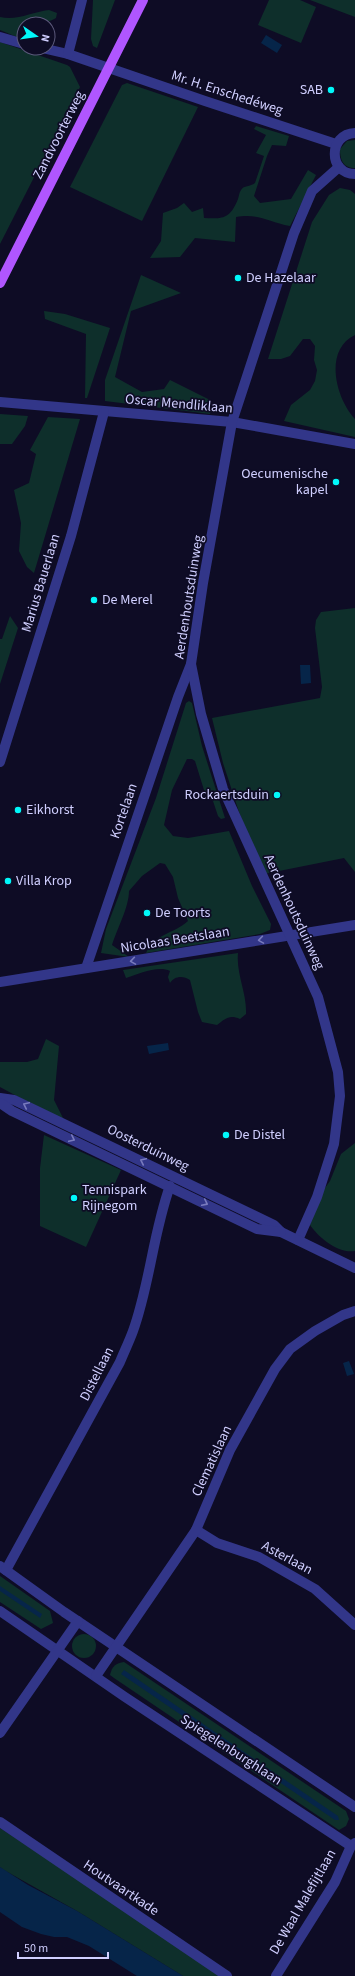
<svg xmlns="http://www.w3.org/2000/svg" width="355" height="1976" viewBox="0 0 355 1976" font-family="'Source Sans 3',sans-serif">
<rect width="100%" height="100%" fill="#0e0c25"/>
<g fill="#0e2f2b">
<path d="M93 0H115L97 48 93 46 91 39Z"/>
<path d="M269 0H300L316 7 301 43 258 25Z"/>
<path d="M310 0H355V17Z"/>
<path d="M49 10 57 13 56 18C46 24 36 24 24 24V40L0 30V17C17 21 32 12 49 10Z"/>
<path d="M0 42 67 65 70 67 80 87 0 244Z"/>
<path d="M127 83 198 107 142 221 70 187 122 85Z"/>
<path d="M256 126 289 136 286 146 272 145 267 156 254 196 260 203 291 199 308 170 316 175 290 226C268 222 259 213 236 217L235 242 195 238 180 257 150 258 161 241 163 213 177 208 184 203 192 212 203 208 204 218C223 219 230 219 238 199 239 196 239 193 241 190 244 185 250 187 255 183L264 156 256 153 266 135 254 129Z"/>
<path d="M355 140V168C343 168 340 160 340 149L347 141Z"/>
<path d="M340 188 350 190 355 194V335C323 350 336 399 355 419V437L284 421 291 405 310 390 315 381 317 370 314 360 315 346 310 339H303L290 356 281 359H268L312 222 329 195Z"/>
<path d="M141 275 181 293 131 311 115 377 142 392 164 389 170 380 212 401 210 414 105 401V380Z"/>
<path d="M44 311 65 314 110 328 87 398H85L86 334 45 319Z"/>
<path d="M0 414 28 416 25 426 12 444H0Z"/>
<path d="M48 417 80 419 34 573 27 567 19 551 21 523 14 490 29 483 36 454 30 450Z"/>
<path d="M355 608V872L344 858 264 874 239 812 223 763 212 718 320 698 322 687 315 628 316 620 321 612Z"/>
<path d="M10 616 18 628 0 684V639H2Z"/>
<path d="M189 701 192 703 202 746 225 818 221 819 218 816 213 801 204 790 195 761 192 759H187L172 790 164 825 173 836 188 838 229 831 252 886 271 924 270 930 260 934 146 953C155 933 174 934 188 921L178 898 173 877 165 864 160 863 142 876 129 891C129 907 117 929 112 945L129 957 101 953 106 929 156 798 186 703Z"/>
<path d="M238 953C236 974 247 993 246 1014L240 1019C229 1014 225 1019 217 1025L202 1022 198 1012 190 980C183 975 174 976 170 983L168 977 170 971C158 965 139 974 126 978L123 970Z"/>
<path d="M46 1039 59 1046 54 1100 65 1122 0 1087V1062H27L38 1059Z"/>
<path d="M44 1135 121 1170 86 1247 40 1226V1168Z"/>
<path d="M355 1143V1251C339 1254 319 1238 310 1225L315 1202 330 1181 341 1154Z"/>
<path d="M0 1576 50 1611 53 1623 41 1629 0 1602Z"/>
<circle cx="84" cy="1646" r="12"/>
<path d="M124 1662 346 1811 349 1819 346 1826 339 1830 114 1678 110 1675C112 1666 116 1663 124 1662Z"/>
<path d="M0 1828 224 1976H183L77 1911 4 1870 0 1867Z"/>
</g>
<g fill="#062549">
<path d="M266 35 282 45 277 53 261 43Z"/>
<path d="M300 665H310L311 683 301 684Z"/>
<path d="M168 1043 169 1050 149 1054 147 1046Z"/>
<path d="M349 1361 354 1374 347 1376 343 1363Z"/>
<path d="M0 1586 42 1614 40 1618 0 1591Z"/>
<path d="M124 1670 338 1816 339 1820H335L121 1674Z"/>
<path d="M0 1867 28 1885 77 1911 183 1976H137L89 1946 67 1937H54L41 1934 22 1927 0 1912Z"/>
</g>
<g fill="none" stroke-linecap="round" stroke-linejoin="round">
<g stroke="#323689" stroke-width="10">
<path d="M0 37 24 44"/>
<path d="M42 48 68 54 205 101 336 144"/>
<path d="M68 54 82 0"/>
<path d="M355 133C328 134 328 174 355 174"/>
<path d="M0 402 232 422 355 444"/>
<path d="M0 762 71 536 104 412"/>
<path d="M86 968 178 697 191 664"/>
<path d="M0 982 355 925"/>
<path d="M298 1240 317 1197 334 1144 340 1096 338 1072 318 997 223 789 201 714 191 664 203 583 232 422 294 233 312 191 339 167"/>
<path d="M196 1530 217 1543 259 1557 315 1589 355 1625"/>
<path d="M0 1566 64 1612 355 1807"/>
<path d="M6 1570 120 1362C124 1352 129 1342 133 1331 150 1284 153 1233 170 1186"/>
<path d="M0 1611 125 1697 351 1846"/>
<path d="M96 1676 196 1530 230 1450 275 1369 290 1349 315 1331 343 1315 355 1311"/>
<path d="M0 1733 78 1621"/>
<path d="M0 1822 227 1976"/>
<path d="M276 1976 335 1882 351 1846 355 1843"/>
</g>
<g stroke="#323689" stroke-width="10">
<path d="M0 1098 14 1100 274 1225 281 1232 355 1268"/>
<path d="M0 1103 12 1111 257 1229 281 1232"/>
</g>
<path stroke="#b056ff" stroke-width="10" d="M0 283 143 0"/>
</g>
<defs><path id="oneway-chevron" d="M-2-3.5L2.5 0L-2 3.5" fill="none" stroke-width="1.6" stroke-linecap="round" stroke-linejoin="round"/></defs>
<g stroke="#797bbe">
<use href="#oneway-chevron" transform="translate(261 940) rotate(171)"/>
<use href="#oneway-chevron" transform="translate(133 961) rotate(171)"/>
<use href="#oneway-chevron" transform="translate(26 1105) rotate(-155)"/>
<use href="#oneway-chevron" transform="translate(72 1139) rotate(25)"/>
<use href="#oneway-chevron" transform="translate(143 1161) rotate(-155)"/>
<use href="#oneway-chevron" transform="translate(205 1203) rotate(26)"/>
</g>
<g fill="#00f8fa" stroke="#0e0c25" stroke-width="1.5">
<circle cx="331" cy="90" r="4"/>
<circle cx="238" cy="278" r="4"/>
<circle cx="336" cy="482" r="4"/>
<circle cx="94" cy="600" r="4"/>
<circle cx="277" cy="795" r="4"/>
<circle cx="18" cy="810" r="4"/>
<circle cx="8" cy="881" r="4"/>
<circle cx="147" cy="913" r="4"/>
<circle cx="226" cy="1135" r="4"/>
<circle cx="74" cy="1198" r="4"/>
</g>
<g text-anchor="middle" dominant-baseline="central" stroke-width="3.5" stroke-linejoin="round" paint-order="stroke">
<g font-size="14" fill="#d0cfff" stroke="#0e0c25" text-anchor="start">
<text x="323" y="90" text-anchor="end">SAB</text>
<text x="246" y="278">De Hazelaar</text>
<text x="328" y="474" text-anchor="end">Oecumenische<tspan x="328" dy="16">kapel</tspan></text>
<text x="102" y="600">De Merel</text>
<text x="269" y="795" text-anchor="end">Rockaertsduin</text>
<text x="26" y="810">Eikhorst</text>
<text x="16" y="881">Villa Krop</text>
<text x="155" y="913">De Toorts</text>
<text x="234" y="1135">De Distel</text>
<text x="82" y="1190">Tennispark<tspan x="82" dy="16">Rijnegom</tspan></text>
</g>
<g font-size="14" fill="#d0cfff" stroke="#0e0c25">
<text transform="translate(227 93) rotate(18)">Mr. H. Enschedéweg</text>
<text transform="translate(59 135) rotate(-63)">Zandvoorterweg</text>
<text transform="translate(179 404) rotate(5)">Oscar Mendliklaan</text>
<text transform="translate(41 583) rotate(-73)">Marius Bauerlaan</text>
<text transform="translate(189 597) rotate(-81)">Aerdenhoutsduinweg</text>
<text transform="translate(124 811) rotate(-71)">Kortelaan</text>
<text transform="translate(294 912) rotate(65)">Aerdenhoutsduinweg</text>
<text transform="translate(175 940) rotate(-9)">Nicolaas Beetslaan</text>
<text transform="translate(148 1148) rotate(26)">Oosterduinweg</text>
<text transform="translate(97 1374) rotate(-63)">Distellaan</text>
<text transform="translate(212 1461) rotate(-65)">Clematislaan</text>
<text transform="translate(287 1558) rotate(28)">Asterlaan</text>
<text transform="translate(231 1750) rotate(33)">Spiegelenburghlaan</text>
<text transform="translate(121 1888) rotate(34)">Houtvaartkade</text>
<text transform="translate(303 1902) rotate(-60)">De Waal Malefijtlaan</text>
</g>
</g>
<g transform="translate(36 36) rotate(103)"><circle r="19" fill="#0e0c25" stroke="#5c5a7c"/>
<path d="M0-3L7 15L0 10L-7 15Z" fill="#00f8fa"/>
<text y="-6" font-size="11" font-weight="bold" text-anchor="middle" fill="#d0cfff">N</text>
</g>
<path d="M18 1952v6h90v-6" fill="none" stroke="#d0cfff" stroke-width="2"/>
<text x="24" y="1952" font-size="12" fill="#d0cfff" stroke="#0e0c25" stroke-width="3" paint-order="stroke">50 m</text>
</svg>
